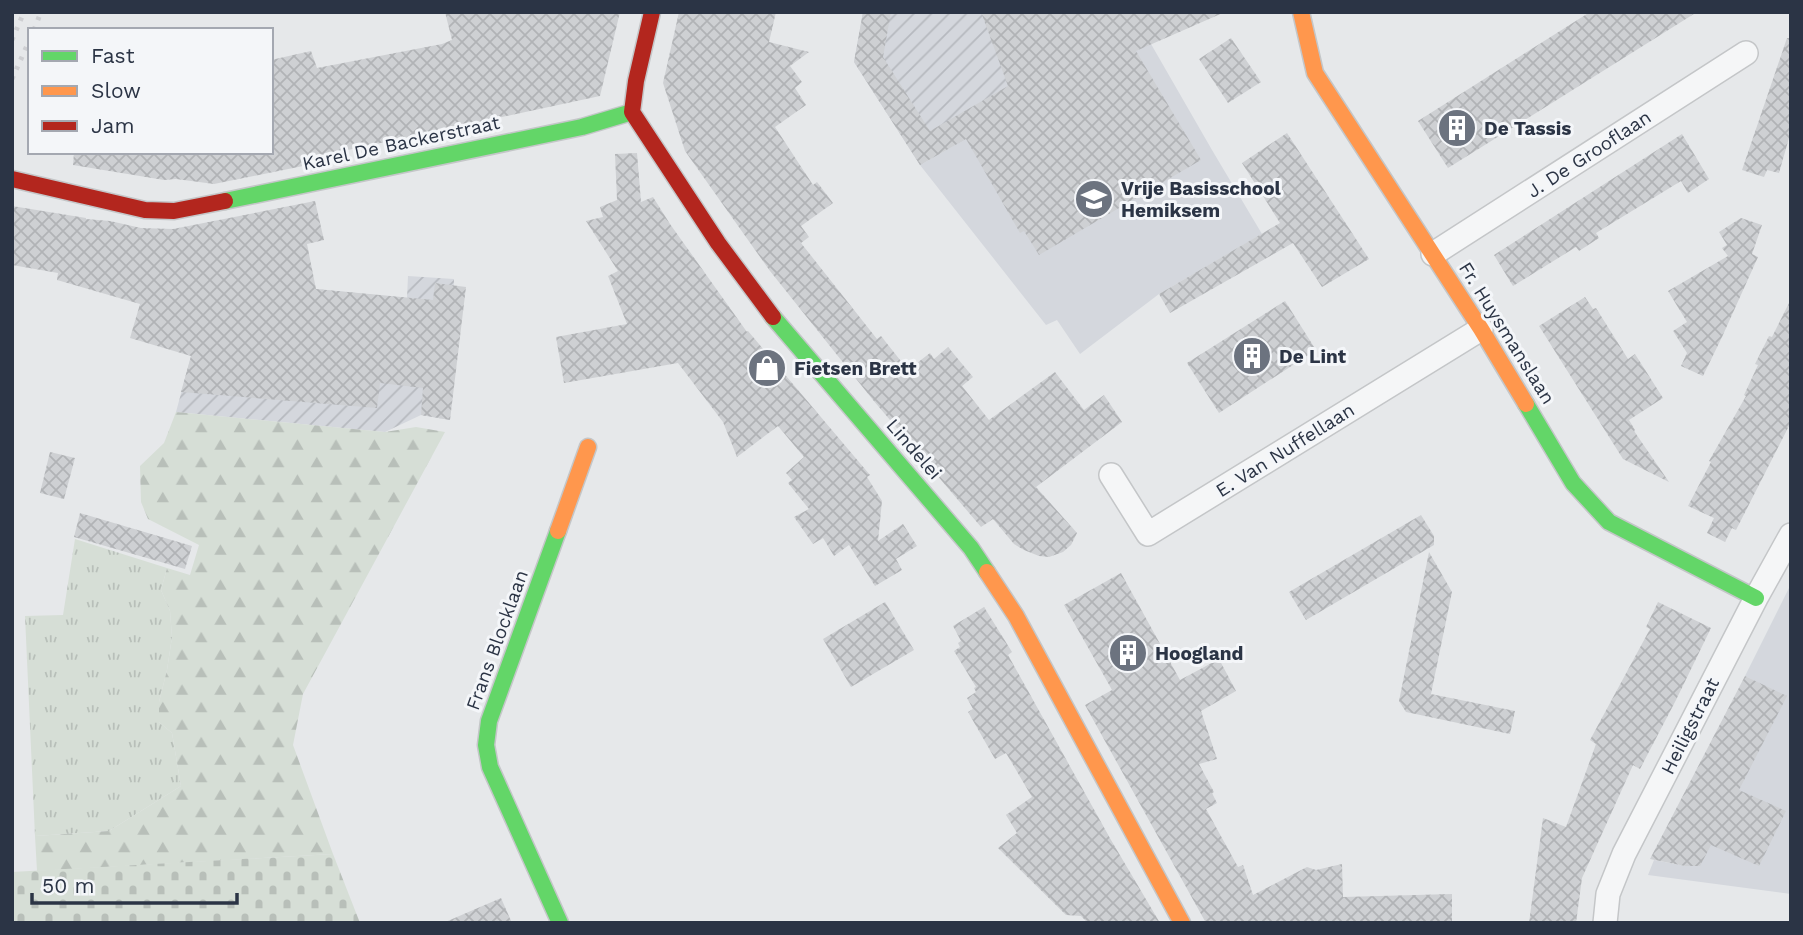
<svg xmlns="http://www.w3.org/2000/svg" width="1803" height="935" viewBox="0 0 1803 935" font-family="'Work Sans',sans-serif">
<defs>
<pattern id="industrial-furrows" width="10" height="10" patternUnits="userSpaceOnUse" patternTransform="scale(1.75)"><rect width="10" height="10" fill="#d4d7dd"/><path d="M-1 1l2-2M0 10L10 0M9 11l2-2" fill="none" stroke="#b6b9bf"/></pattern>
<pattern id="grass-tufts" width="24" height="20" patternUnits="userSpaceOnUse" patternTransform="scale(1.75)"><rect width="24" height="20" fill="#d6ded6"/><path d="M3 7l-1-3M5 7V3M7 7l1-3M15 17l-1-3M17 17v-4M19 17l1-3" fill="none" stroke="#b8bfb9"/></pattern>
<pattern id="forest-firs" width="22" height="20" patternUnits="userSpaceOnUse" patternTransform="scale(1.75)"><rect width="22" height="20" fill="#d6ded6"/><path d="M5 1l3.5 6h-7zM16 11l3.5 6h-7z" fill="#b8bfb9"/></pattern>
<pattern id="cemetery-stones" width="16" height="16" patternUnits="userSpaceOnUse" patternTransform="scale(1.75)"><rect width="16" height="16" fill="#d6ded6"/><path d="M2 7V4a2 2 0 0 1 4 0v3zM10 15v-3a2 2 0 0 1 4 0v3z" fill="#b8bfb9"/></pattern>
<pattern id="building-cross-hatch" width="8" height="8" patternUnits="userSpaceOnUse" patternTransform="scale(1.75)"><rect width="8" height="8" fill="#ced0d3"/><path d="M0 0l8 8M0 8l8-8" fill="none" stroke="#b1b3b6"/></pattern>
</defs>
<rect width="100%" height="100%" fill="#e6e8ea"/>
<g fill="#d4d7dd">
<path d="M1151 44 1212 150 1262 234 1159 294 1080 354 1057 320 1046 325 920 165 1039 97 1095 68Z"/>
<path d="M1791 584V894L1648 875 1654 860 1685 866 1774 691 1745 676Z"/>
</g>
<g fill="url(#industrial-furrows)">
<path d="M863 12H1189L1095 68 1039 97 920 165 854 62Z"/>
<path d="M408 276 454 279 450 420 421 415 385 432 176 412 212 279 407 298Z"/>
</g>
<path fill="url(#grass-tufts)" d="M75 539 167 568 161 590 170 611 172 637 167 670 159 702V722L172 733 181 786 109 831 35 836 25 616 63 615Z"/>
<path fill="url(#forest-firs)" d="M176 412 385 432 416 427 445 432 303 694 293 745 333 854 37 871 35 836 109 831 181 786 172 733 159 722V702L167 670 172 637 170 611 161 590 167 568 190 575 199 545 148 519 141 502 140 466 164 443Z"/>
<path fill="url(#cemetery-stones)" d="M333 854 360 923H12V872Z"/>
<g fill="url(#building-cross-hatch)">
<path d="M445 12H620L600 96 306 159 308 165 214 184 176 179 164 180 73 165 74 152H271V60L311 51 317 68 442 44 452 40Z"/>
<path d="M679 12H776L769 42 809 52 790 66 802 82 795 88 806 105 775 127 813 185 817 182 833 203 801 226 809 237 801 243 877 339 881 336 908 370 930 353 934 359 948 347 973 377 962 386 989 420 1055 372 1084 410 1104 395 1122 422 1036 487 1077 533 1071 545 1063 552 1049 557 1039 556 1024 550 1014 544 993 519 981 527 873 400 770 271 685 151 663 83Z"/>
<path d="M863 12H891L883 57 930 131 1008 86 981 12H1225L1136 51 1201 160 1039 255 1024 231 1020 233 966 139 920 165 854 62Z"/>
<path d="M1590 12H1697L1448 168 1418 121Z"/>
<path d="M1231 38 1261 82 1228 103 1199 59Z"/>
<path d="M1787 38H1791V131L1779 173 1767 170 1764 177 1742 170Z"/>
<path d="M1287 133 1369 259 1322 287 1293 243 1170 313 1159 294 1280 223 1242 163Z"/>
<path d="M1682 134 1709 179 1688 193 1681 181 1596 233 1599 238 1579 251 1576 247 1513 286 1494 255Z"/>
<path d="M637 153 641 202 653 197 670 224 747 332 748 331 870 475 867 477 882 501 878 541 903 524 917 546 896 559 902 570 875 586 849 545 834 556 823 538 813 544 794 517 809 509 788 483 792 480 786 473 804 457 778 426 737 457 723 422 678 363 564 383 556 337 627 324 608 276 618 271 586 221 603 217 600 207 617 200 615 154Z"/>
<path d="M315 201 324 240 307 244 316 289 433 300 435 283 466 287 450 420 421 415 423 388 380 383 377 408 181 392 191 356 130 338 140 304 57 280 58 273 12 265V206L86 218V219L110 221 141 228 173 229Z"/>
<path d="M1741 218 1762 225 1752 254 1758 257 1722 337 1703 376 1681 366 1687 353 1673 331 1687 322 1668 291 1728 256 1722 248 1727 245 1719 232Z"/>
<path d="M1585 297 1593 309 1596 308 1628 359 1635 354 1663 398 1629 420 1635 430 1634 431 1669 482 1623 459 1539 326Z"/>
<path d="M1791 299V422L1736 530 1732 528 1725 542 1707 533 1714 518 1688 506 1711 462 1709 461 1746 396 1744 395 1758 365 1755 364 1769 336 1772 337Z"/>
<path d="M1285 301 1316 350 1219 413 1187 363Z"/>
<path d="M50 452 75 458 64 499 40 493Z"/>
<path d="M80 513 192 546 185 569 74 537Z"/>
<path d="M1421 515 1434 536V545L1306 620 1289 592Z"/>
<path d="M1429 552 1452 592 1431 694 1515 711 1510 734 1406 712 1399 701Z"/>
<path d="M1121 573 1180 680 1219 659 1236 691 1201 711 1217 759 1199 764 1214 792 1212 793 1217 803 1206 809 1238 867 1243 865 1253 895 1307 867 1316 870 1342 864 1343 897 1452 894V923H1206L1085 705 1112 690 1064 605Z"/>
<path d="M885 602 914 650 851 687 823 639Z"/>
<path d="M1658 602 1711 628 1676 700 1640 769 1633 765 1582 878 1576 923H1529L1543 818 1566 827 1596 744 1590 740 1650 629 1646 627Z"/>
<path d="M984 607 1012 652 1008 655 1111 840 1160 923H1088L1081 916 1066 915 998 848 1017 833 1006 815 1032 797 1006 753 995 759 968 712 973 709 967 698 976 692 974 688 976 687 954 651 960 647 958 643 961 641 953 626Z"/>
<path d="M1745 676 1787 696 1739 790 1786 811 1759 866 1711 845 1700 866H1685L1650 859Z"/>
<path d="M501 898 512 923H443Z"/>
</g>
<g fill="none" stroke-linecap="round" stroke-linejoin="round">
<defs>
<g id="street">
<path d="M1433 254 1746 53"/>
<path d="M1111 475 1148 534 1481 329"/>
<path d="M1605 923 1608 894 1624 854 1756 598 1791 535"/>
</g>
<g id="fast">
<path d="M225 201 582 127 632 112"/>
<path d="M773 317 971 548 987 572"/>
<path d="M1526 404 1573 483 1609 522 1756 598"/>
<path d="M558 531 489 721 486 745 490 767 560 923"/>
</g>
<g id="slow">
<path d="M1301 12 1315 73 1481 329 1526 404"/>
<path d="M558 531 588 447"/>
<path d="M987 572 1016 616 1182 923"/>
</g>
<g id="jam">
<path d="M652 12 636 81 632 112 718 243 773 317"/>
<path d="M12 179 145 210 174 211 225 201"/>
</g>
</defs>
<use href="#street" stroke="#c4c6c8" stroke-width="26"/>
<use href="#fast" stroke="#c4c6c8" stroke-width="19"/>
<use href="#slow" stroke="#c4c6c8" stroke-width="19"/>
<use href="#jam" stroke="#c4c6c8" stroke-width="19"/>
<use href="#street" stroke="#f5f6f7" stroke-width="23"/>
<use href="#fast" stroke="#63d668" stroke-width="16"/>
<use href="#slow" stroke="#ff974d" stroke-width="16"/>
<use href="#jam" stroke="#b3261e" stroke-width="16"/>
<g stroke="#cecfd2" stroke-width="5" stroke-dasharray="3.5 7" stroke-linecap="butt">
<path d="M34 30 41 12"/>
<path d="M12 40 24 12"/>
<path d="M12 79 30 39"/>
</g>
</g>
<defs>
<symbol id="building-disc" viewBox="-11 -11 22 22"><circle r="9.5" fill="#6c737f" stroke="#f4f6f9"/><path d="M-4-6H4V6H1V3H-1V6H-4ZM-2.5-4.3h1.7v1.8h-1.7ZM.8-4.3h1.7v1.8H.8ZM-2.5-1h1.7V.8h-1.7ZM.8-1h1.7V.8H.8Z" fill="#fff"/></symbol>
<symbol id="school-disc" viewBox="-11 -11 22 22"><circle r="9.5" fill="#6c737f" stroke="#f4f6f9"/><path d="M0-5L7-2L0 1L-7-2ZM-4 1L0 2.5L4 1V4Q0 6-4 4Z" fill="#fff"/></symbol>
<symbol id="shop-disc" viewBox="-11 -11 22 22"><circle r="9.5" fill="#6c737f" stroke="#f4f6f9"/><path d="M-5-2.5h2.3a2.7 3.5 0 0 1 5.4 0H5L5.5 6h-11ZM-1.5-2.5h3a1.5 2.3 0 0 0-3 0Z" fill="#fff"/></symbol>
</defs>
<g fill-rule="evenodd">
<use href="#building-disc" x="1435" y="106" width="44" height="44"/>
<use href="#school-disc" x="1072" y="177" width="44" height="44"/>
<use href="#building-disc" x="1230" y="334" width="44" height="44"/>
<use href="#shop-disc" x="745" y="346" width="44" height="44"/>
<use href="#building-disc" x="1106" y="631" width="44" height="44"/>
</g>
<g text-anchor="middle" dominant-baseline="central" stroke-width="6" stroke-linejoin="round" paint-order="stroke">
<g font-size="19" font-weight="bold" fill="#2b3445" stroke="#f4f6f9" text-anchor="start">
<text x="1484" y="128">De Tassis</text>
<text x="1121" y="188">Vrije Basisschool<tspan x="1121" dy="22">Hemiksem</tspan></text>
<text x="1279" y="356">De Lint</text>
<text x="794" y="368">Fietsen Brett</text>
<text x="1155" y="653">Hoogland</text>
</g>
<g font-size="19" fill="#2b3445" stroke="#f4f6f9">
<text transform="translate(401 143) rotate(-12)">Karel De Backerstraat</text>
<text transform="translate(1589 154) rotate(-33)">J. De Grooflaan</text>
<text transform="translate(1507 333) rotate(58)">Fr. Huysmanslaan</text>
<text transform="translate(914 449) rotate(49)">Lindelei</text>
<text transform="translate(1285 450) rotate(-32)">E. Van Nuffellaan</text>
<text transform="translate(497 640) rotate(-70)">Frans Blocklaan</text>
<text transform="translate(1690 726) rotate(-63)">Heiligstraat</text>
</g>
</g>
<rect width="1803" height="935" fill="none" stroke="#2b3445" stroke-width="28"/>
<rect x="28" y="28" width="245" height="126" fill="#f4f6f9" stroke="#a4a8b1" stroke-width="2"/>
<rect x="42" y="51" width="35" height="10" fill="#63d668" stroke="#a4a8b1" stroke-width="2"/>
<text x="91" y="63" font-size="21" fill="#2b3445">Fast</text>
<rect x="42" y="86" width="35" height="10" fill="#ff974d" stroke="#a4a8b1" stroke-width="2"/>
<text x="91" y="98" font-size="21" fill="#2b3445">Slow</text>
<rect x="42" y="121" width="35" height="10" fill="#b3261e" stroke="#a4a8b1" stroke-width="2"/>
<text x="91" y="133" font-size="21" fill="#2b3445">Jam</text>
<path d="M32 893v10h205v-10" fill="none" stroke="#2b3445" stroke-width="3.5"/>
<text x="42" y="893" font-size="21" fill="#2b3445" stroke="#f4f6f9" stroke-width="5" paint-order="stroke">50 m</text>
</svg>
